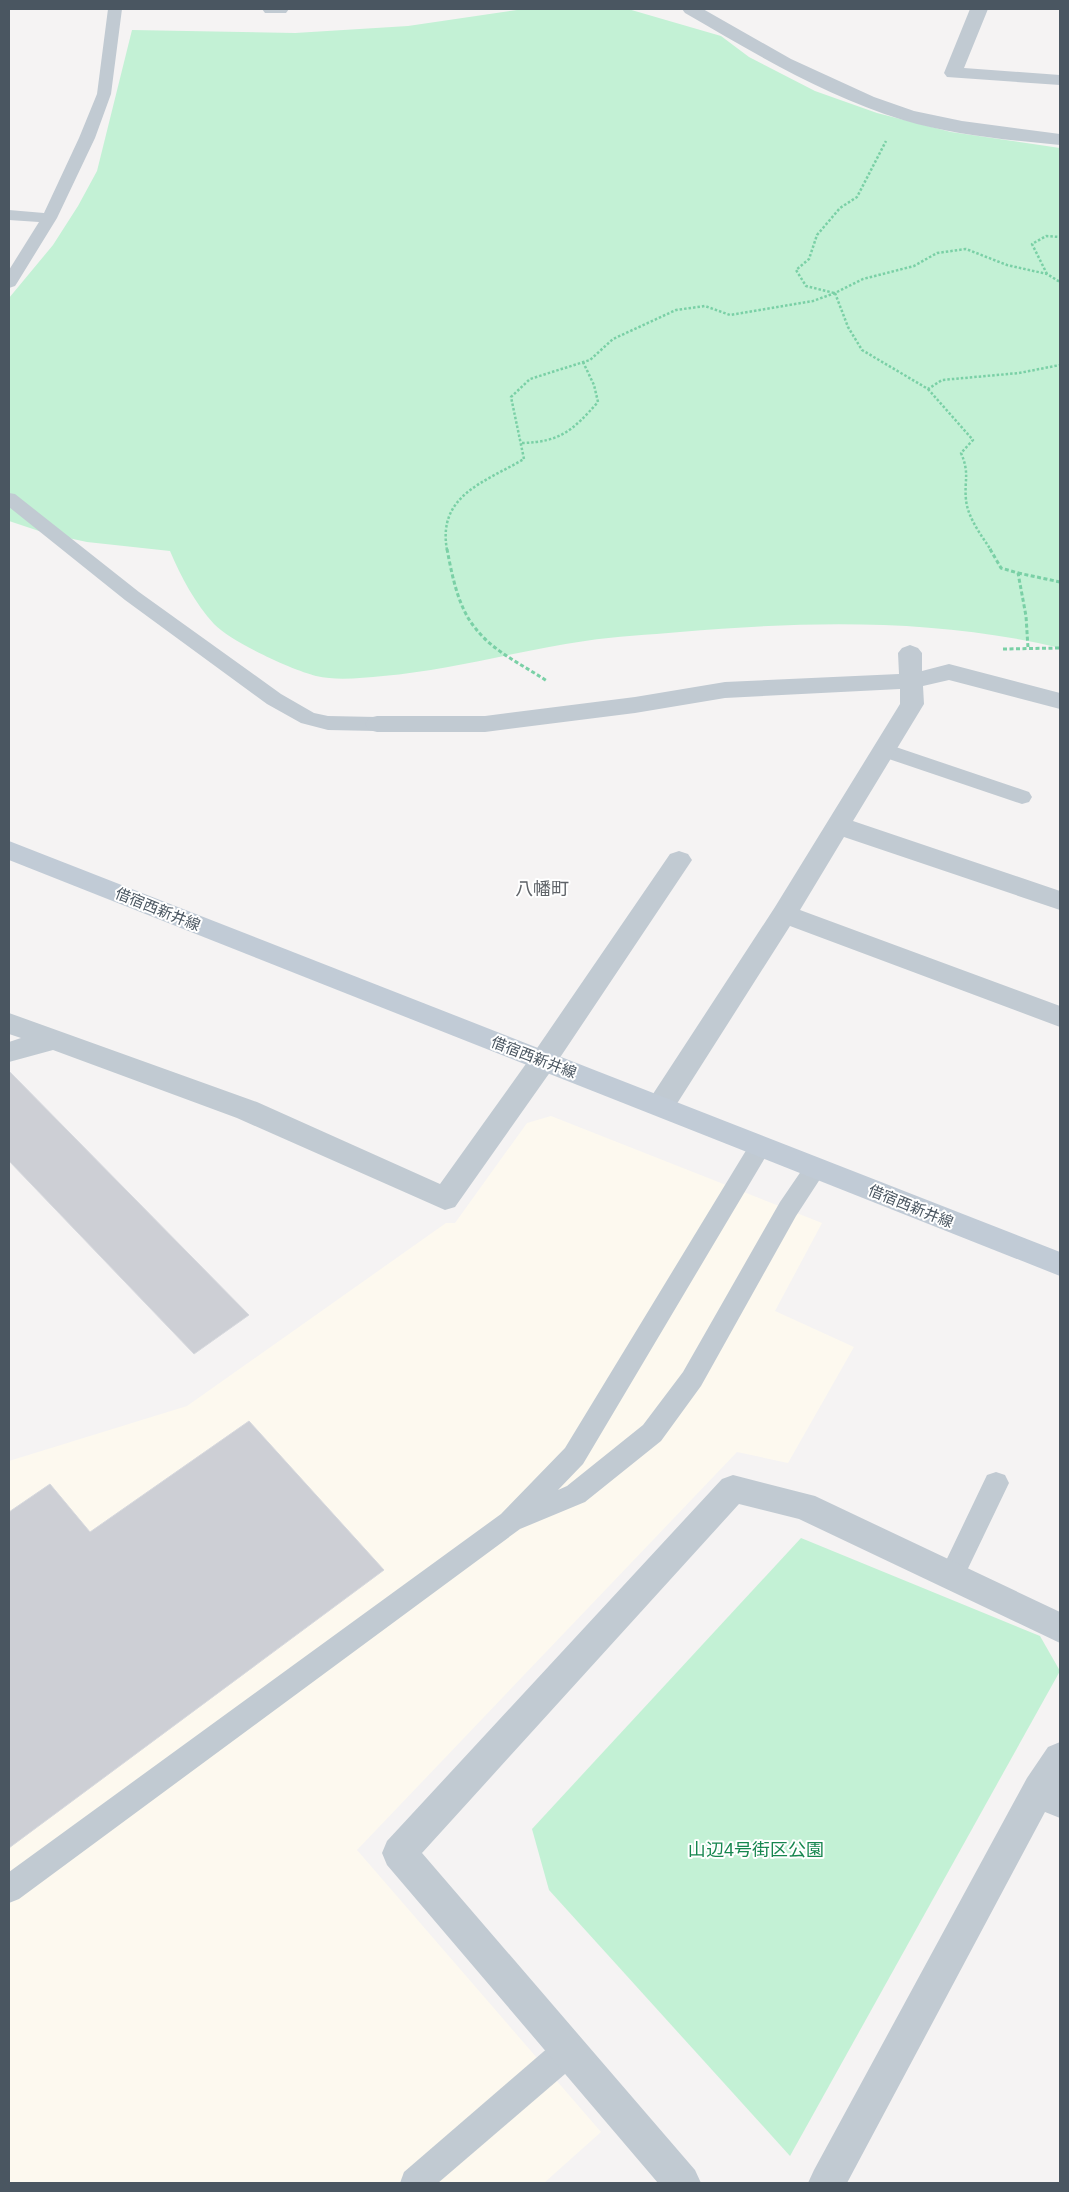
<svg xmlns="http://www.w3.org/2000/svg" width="1069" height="2192" viewBox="0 0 1069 2192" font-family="Helvetica,'Noto Sans JP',sans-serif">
<rect width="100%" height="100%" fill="#f5f3f3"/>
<path fill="#fdf9ef" d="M551 1116 822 1223 775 1311 854 1347 788 1463 737 1452 357 1850 601 2132 544 2183H9V1461L187 1406 446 1223H455L527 1123Z"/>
<g fill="#c3f1d5">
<path d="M524 9H628L721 36 749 57 815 91 877 113 951 132 1060 148V648C936 618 806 621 680 632 649 635 616 636 585 641 517 651 451 670 383 676 361 678 337 681 316 676 292 670 231 642 214 624 195 603 181 577 170 551L87 542 45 533 9 521V298L53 245 78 206 97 171 132 30 295 33 408 26Z"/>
<path d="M801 1538 1040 1636 1060 1671 790 2156 549 1890 532 1829Z"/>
</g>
<g fill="#cdcfd5" stroke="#d7d9de">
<path d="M9 1071 249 1315 194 1354 9 1161Z"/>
<path d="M249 1421 384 1570 9 1848V1512L50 1484 90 1532Z"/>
</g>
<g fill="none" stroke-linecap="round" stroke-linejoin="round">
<g stroke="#7ad0a6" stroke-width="2.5" stroke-dasharray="2.5 2" stroke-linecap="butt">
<path d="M1047 274 1032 244 1046 236 1060 237"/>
<path d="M834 293 806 286 796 270 809 259 817 235 840 208 857 197 886 141"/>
<path d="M835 293 848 327 862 350 928 389 942 380 1019 373 1060 365"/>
<path d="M928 389 973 440 961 453C970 474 964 480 966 500 968 518 981 535 991 550"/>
<path d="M522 443C561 442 573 430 598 402L594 385 583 362"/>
<path d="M447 550C437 495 485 482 524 459L511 397 530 379 590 360 613 339 676 310 705 306 730 315 813 301 835 293 863 279 914 266 937 253 966 249 1007 265 1047 274 1060 282"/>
</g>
<g stroke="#7ad0a6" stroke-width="3" stroke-dasharray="4 2.5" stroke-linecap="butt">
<path d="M447 549C452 575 458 608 476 629 494 652 523 665 547 681"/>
<path d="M990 549 1001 568 1018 573 1026 616 1028 648"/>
<path d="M1018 573 1060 582"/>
<path d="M1003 649 1060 648"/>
</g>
<g fill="#c1cad2" fill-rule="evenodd">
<path d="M108 9H122L111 94 95 138 57 218 17 283 15 286 9 288V270L39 222 9 220V210L44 213 79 138 97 94Z"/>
<path d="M9 493 15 494 139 592 281 694 314 713 328 716 377 717 384 719 387 724 384 729 377 731 328 730 301 723 267 704 125 600 9 507Z"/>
<path d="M884 743 1029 792 1032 797 1029 802 1022 804 877 755 874 750 877 745Z"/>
<path d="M761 1136 769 1139 772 1145 769 1151 583 1464 558 1490 567 1486 643 1425 683 1372 780 1202 808 1161 816 1158 824 1161 828 1167 824 1173 796 1216 701 1386 661 1441 585 1502 520 1529 19 1899 9 1903V1872L501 1514 565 1448 753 1139Z"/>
<path d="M996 1472 1005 1475 1009 1483 961 1583 952 1587 943 1583 939 1575 943 1567 987 1475Z"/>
<path d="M568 2036 579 2040 583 2051 579 2062 438 2183H400L404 2172 557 2040Z"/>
</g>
<g fill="#c1cad2" fill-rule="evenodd">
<path d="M262 9H289L286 13H265Z"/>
<path d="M682 9H703L791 59 874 97 914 111 962 121 1060 134V145C1008 140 953 135 903 120 825 96 754 53 685 13Z"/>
<path d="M970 9H988L964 68 1060 75V85L947 77 944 73Z"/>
<path d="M910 645 918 648 922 653V671L949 664 1060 693V709L949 680 923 686 924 704 853 821 1060 891V910L844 837 800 910 1060 1006V1027L790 926 671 1113 661 1116 651 1113 647 1105 651 1097 775 907 900 704V689L725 698 635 713 485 732H377L369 730 365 724 369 718 377 716H485L635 697 725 682 899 674 898 653 902 648Z"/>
<path d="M679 851 688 854 692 860 688 866 553 1068 455 1207 445 1210 237 1118 53 1050 9 1062V1042L21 1038 9 1034V1013L257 1102 440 1184 533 1054 670 854Z"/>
<path d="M733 1475 815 1496 1060 1612V1643L799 1519 739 1504 422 1853 695 2170 701 2183H658L387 1865 382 1853 387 1841 722 1479Z"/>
<path d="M1060 1742V1818L1045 1812 847 2183H808L814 2170 1027 1778 1048 1747Z"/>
</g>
<path fill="#c1cbd6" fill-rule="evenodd" d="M9 841 1060 1252V1276L9 860Z"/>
</g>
<g text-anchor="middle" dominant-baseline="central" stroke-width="4" stroke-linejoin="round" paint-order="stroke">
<g font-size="15" fill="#4a5661" stroke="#fff">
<text transform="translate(158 909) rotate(22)">借宿西新井線</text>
<text transform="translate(534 1057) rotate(21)">借宿西新井線</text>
<text transform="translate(911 1206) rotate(22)">借宿西新井線</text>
</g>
<g font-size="18" fill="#5f6368" stroke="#fff">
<text x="542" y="889">八幡町</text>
</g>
<g font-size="18" fill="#17864f" stroke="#fff">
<text x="756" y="1850">山辺4号街区公園</text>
</g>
</g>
<rect width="1069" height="2192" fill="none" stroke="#4a5661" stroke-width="20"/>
</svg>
